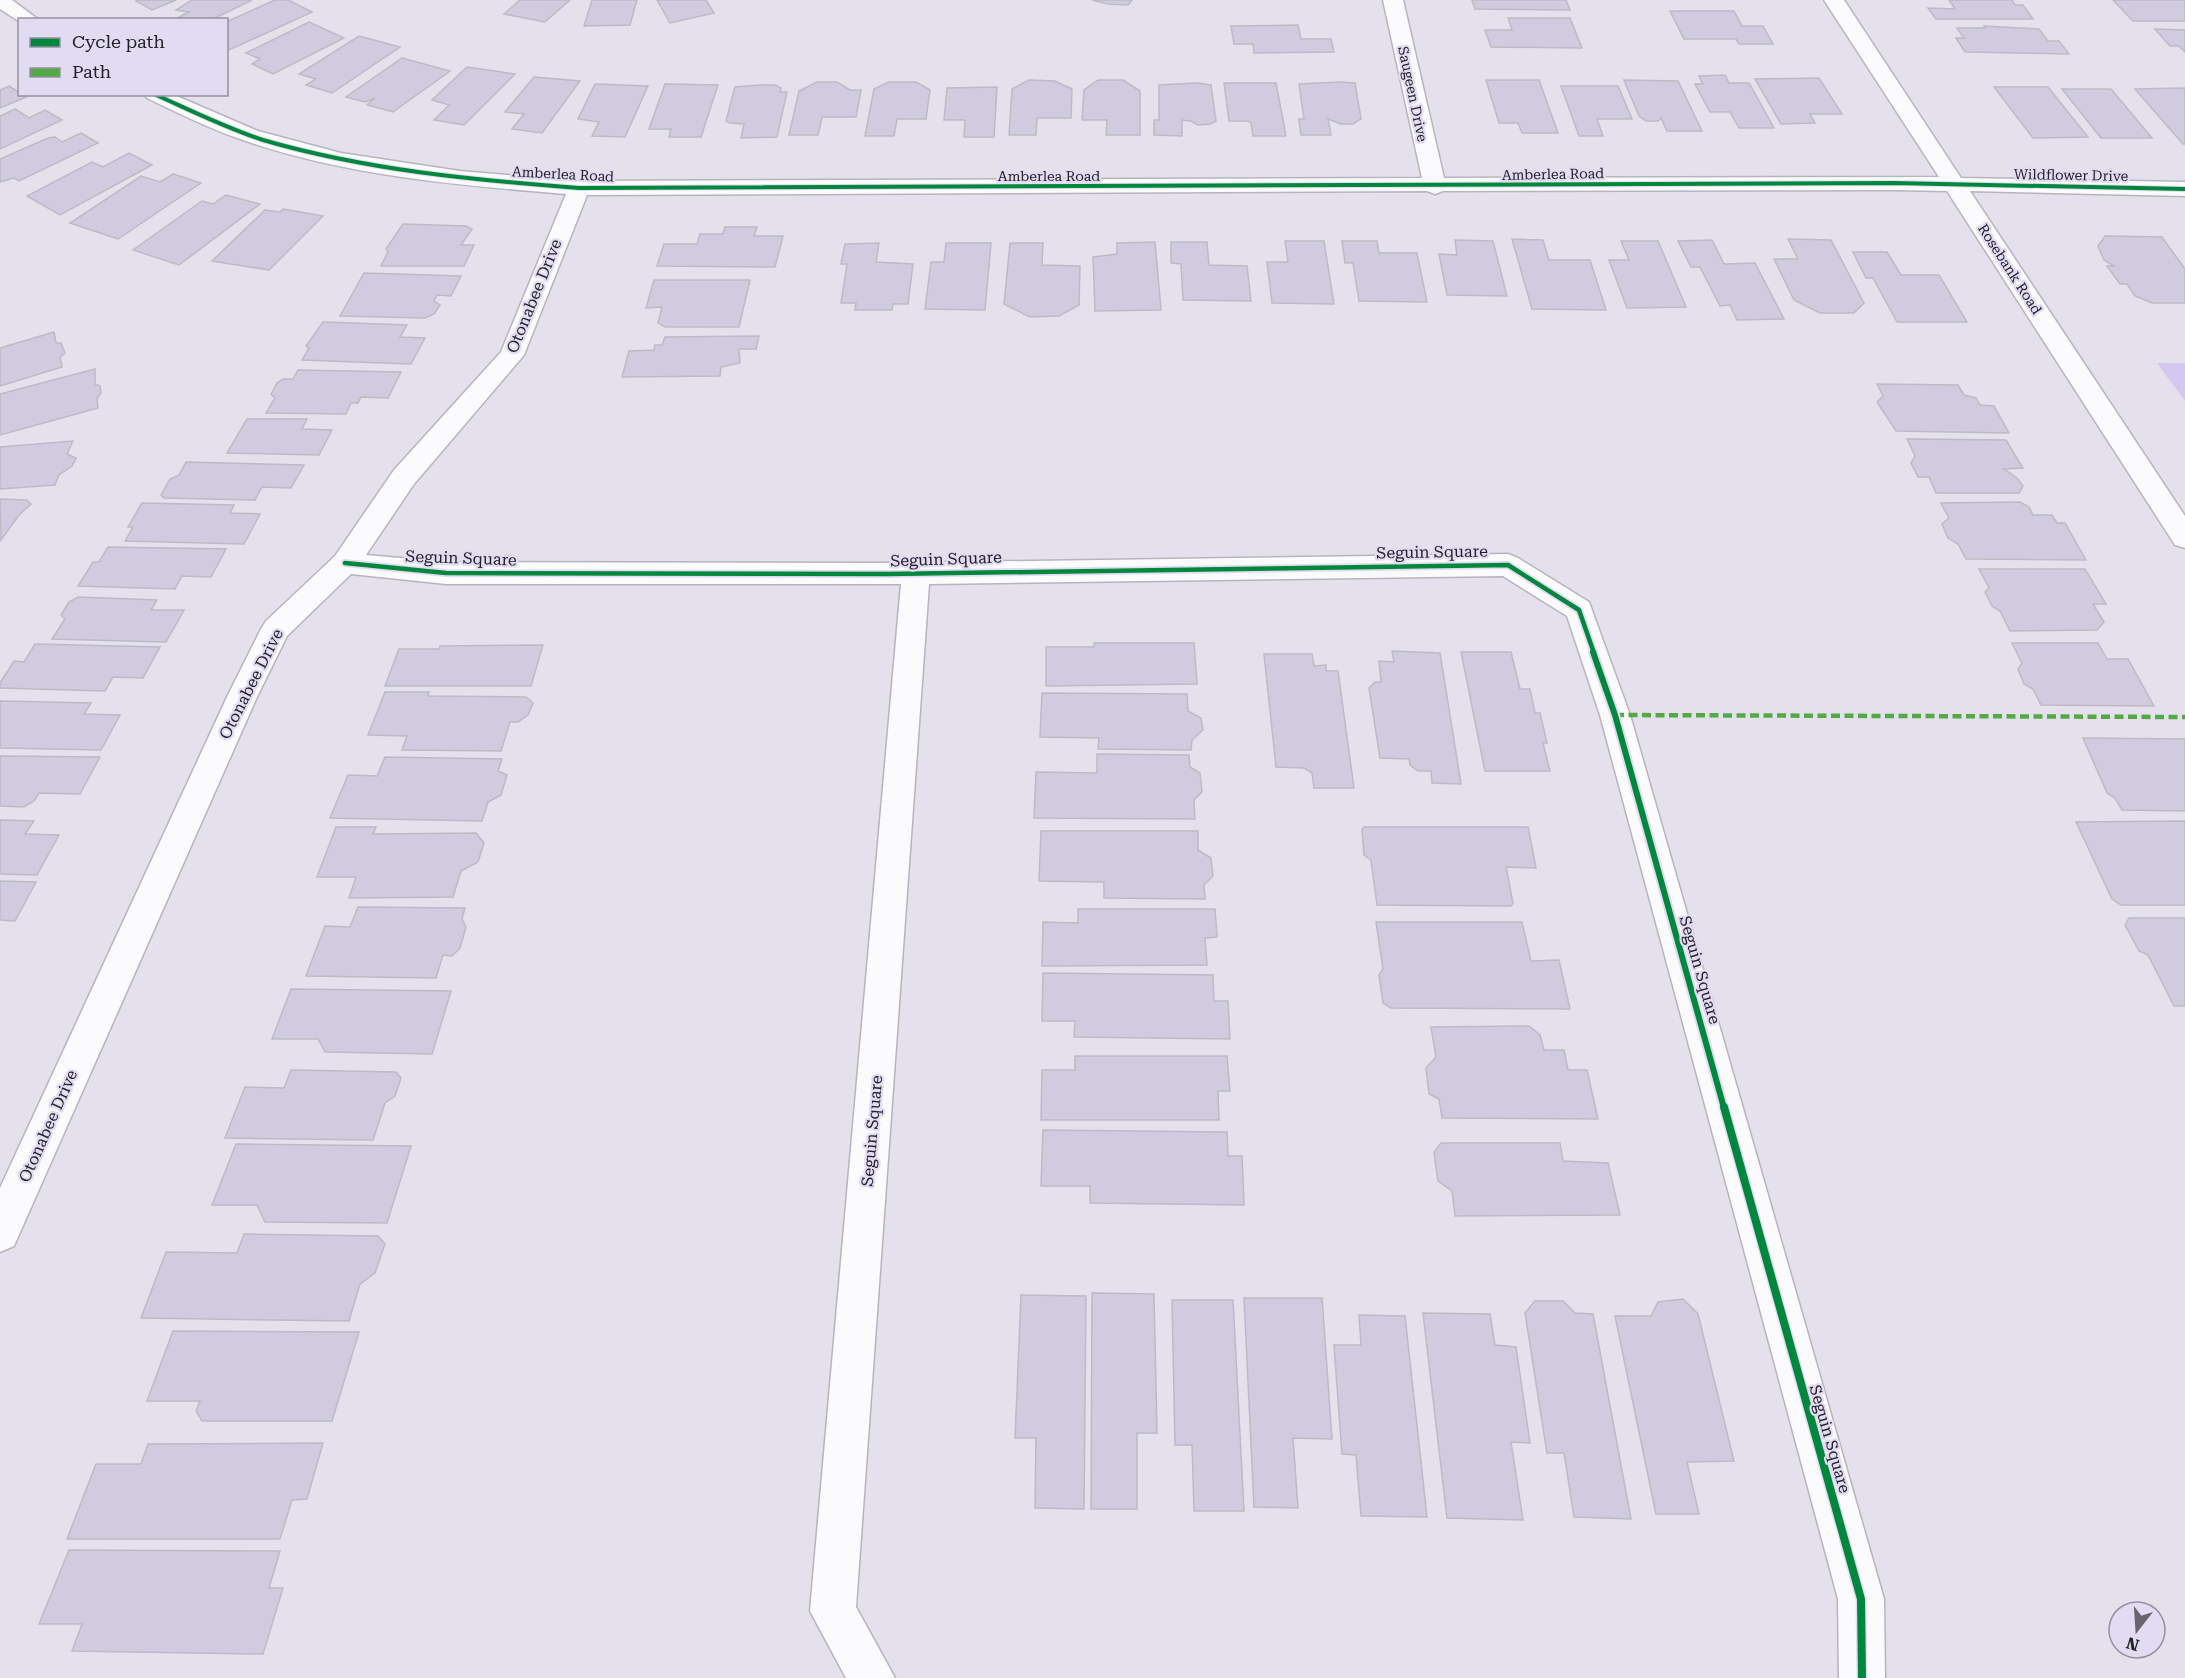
<svg xmlns="http://www.w3.org/2000/svg" width="2185" height="1678" viewBox="0 0 2185 1678" font-family="'Roboto Serif',serif">
<rect width="100%" height="100%" fill="#e4e1ed"/>
<path fill="#d4c7f1" d="M2158 363H2185V401L2157 363Z"/>
<g fill="#d1cbe0" stroke="#bcbac4" stroke-width="1.5">
<path d="M138 0H176L152 10 136 1Z"/>
<path d="M192 0H252L211 20H173L189 12 176 10Z"/>
<path d="M275 0H288L312 12 229 50 226 48V22Z"/>
<path d="M520 0H570L545 22 504 14Z"/>
<path d="M592 0H637L630 25 584 26Z"/>
<path d="M657 0H706L714 13 670 23Z"/>
<path d="M1092 0H1132L1128 5 1108 4Z"/>
<path d="M1472 0H1566L1570 10 1475 9Z"/>
<path d="M1949 0H2012L2015 5H2023L2033 19H1936L1928 8 1955 9Z"/>
<path d="M2113 0H2185V21H2133Z"/>
<path d="M1670 11H1734L1742 26H1763L1773 44H1739L1736 39H1684Z"/>
<path d="M1508 18H1570L1582 48 1491 47 1485 30H1512Z"/>
<path d="M309 22 344 38 273 74 252 64 260 59 246 53Z"/>
<path d="M1298 25 1301 39H1331L1334 52 1254 53 1253 44H1234L1231 26Z"/>
<path d="M1984 26 2039 29 2048 41H2059L2069 54 1965 52 1956 38H1964L1957 28H1985Z"/>
<path d="M2155 29 2185 30V52L2179 46H2170Z"/>
<path d="M359 36 400 47 332 93 306 85 316 79 299 74Z"/>
<path d="M402 58 450 71 393 112 367 105 375 98 365 102 346 97Z"/>
<path d="M467 67 515 74 464 125 434 120 449 105 432 100Z"/>
<path d="M1725 75 1729 83H1749L1774 128H1739L1730 112H1710L1695 84H1703L1699 76Z"/>
<path d="M534 77 580 81 542 133 512 129 524 114 505 112Z"/>
<path d="M1819 78 1842 114H1810L1815 123 1781 124 1755 79Z"/>
<path d="M1029 80 1055 81 1072 89 1071 118H1037L1036 135H1009L1012 89Z"/>
<path d="M1098 80H1123L1140 91V135H1106L1107 120H1082L1084 90Z"/>
<path d="M1486 80H1539L1558 133H1522L1518 123H1499Z"/>
<path d="M1624 80 1678 81 1702 131H1667L1661 118 1658 121H1646L1639 116Z"/>
<path d="M817 82H837L850 90H861L856 117H822L818 135H789L799 91Z"/>
<path d="M889 82H916L930 90 926 119H897L894 136H865L874 89Z"/>
<path d="M1340 82 1355 83 1361 119 1353 124H1341L1328 119 1331 135H1301L1299 119H1304L1299 84Z"/>
<path d="M1197 83 1211 85 1216 121 1210 124 1198 125 1191 121 1182 120V136L1154 135V120H1159V85Z"/>
<path d="M1224 83H1276L1286 136H1253L1251 123 1248 121H1229Z"/>
<path d="M595 84 648 86 625 137 592 136 599 122 578 119Z"/>
<path d="M665 84 718 85 701 137H669L671 129H649Z"/>
<path d="M761 85H775L781 88 780 92H787L777 137 741 138 744 124 730 123 726 121 735 87Z"/>
<path d="M9 86 26 97 0 108V90Z"/>
<path d="M1561 86H1618L1632 119H1597L1603 136H1579Z"/>
<path d="M997 87 994 137H964L965 120H944L947 88Z"/>
<path d="M1994 87H2048L2088 137 2033 138Z"/>
<path d="M2185 88V144H2183L2135 89Z"/>
<path d="M2062 89H2111L2152 138H2101Z"/>
<path d="M15 109 29 118 45 110 62 120 0 149V116Z"/>
<path d="M81 133 98 143 19 181 14 178 0 182V159L48 138 55 137 62 142Z"/>
<path d="M129 153 152 165 60 215 27 196 92 162 103 167Z"/>
<path d="M173 174 201 183 118 239 70 223 141 176 160 182Z"/>
<path d="M226 195 260 204 179 265 133 250 202 201 213 204Z"/>
<path d="M283 209 323 216 269 270 212 261 265 210 280 212Z"/>
<path d="M403 224 466 226 472 229 461 245H474L464 266H381L388 252 386 249Z"/>
<path d="M725 227H757L754 236H783L775 267 657 266 664 244H697L700 234H723Z"/>
<path d="M2105 236 2162 237 2185 269V303H2152L2135 296 2127 284H2120L2107 266H2114L2104 260 2098 246Z"/>
<path d="M1512 239 1543 240 1549 260H1590L1606 310 1532 309Z"/>
<path d="M1788 239 1831 240 1864 303 1854 313H1820L1794 300 1774 259H1798Z"/>
<path d="M1455 240 1493 241 1507 296 1447 295 1439 254 1457 255Z"/>
<path d="M1712 240 1724 264 1755 263 1784 319 1737 320 1730 305 1720 306 1700 267H1691L1678 241Z"/>
<path d="M1285 241H1324L1334 304 1272 303 1267 262H1288Z"/>
<path d="M1342 241H1377L1379 253H1417L1427 302 1359 301 1353 263H1345Z"/>
<path d="M1621 241H1658L1686 307 1627 308 1609 260H1629Z"/>
<path d="M1155 242 1161 310 1095 311 1093 257 1117 254V243Z"/>
<path d="M1171 242H1207L1209 265 1247 266 1251 301 1183 300 1181 264 1171 263Z"/>
<path d="M879 243 876 262 913 264 908 304H893L892 310H855L856 303H841L847 264H841L845 244Z"/>
<path d="M946 243H991L985 310 925 309 931 262H944Z"/>
<path d="M1010 243H1043L1042 265 1080 266 1079 305 1059 316 1030 317 1004 304Z"/>
<path d="M1853 252H1887L1901 275H1939L1967 322H1897L1873 278H1866Z"/>
<path d="M364 273 461 276 451 296 437 295 434 301 440 305 434 314 425 318 340 316Z"/>
<path d="M654 280H750L739 327H665L658 323 662 307 646 308Z"/>
<path d="M323 322 407 325 400 337 425 338 411 364 302 360 309 348 306 346Z"/>
<path d="M54 332 56 343H61L65 353 60 357 62 367 0 386V348Z"/>
<path d="M759 336 756 349H739L740 363 721 367 720 376 622 377 629 351 654 350 655 345H662L665 337Z"/>
<path d="M95 369V384L100 386 101 393 97 398 98 408 0 435V394Z"/>
<path d="M298 370 401 372 388 398 361 397 358 403H351L346 414 266 413 275 398 271 394 277 383 283 379H293Z"/>
<path d="M1877 384 1958 385 1964 395 1976 398 1980 405 1994 406 2009 433 1896 431 1877 402 1883 396Z"/>
<path d="M247 419H307L302 429 332 430 319 455 227 453Z"/>
<path d="M1907 439 2006 440 2023 468 2004 469 2017 478 2023 486 2019 493H1936L1929 477H1918L1911 463 1915 456Z"/>
<path d="M73 441 67 454 76 458 72 466 59 475 55 485 0 489V447Z"/>
<path d="M186 462 304 465 291 488 262 487 255 500 164 498 161 495 170 479 179 475Z"/>
<path d="M0 499 27 500 31 504 19 515 1 540Z"/>
<path d="M2020 502 2029 507 2033 515H2052L2057 523H2065L2086 560 1966 559 1958 544 1948 538 1942 524 1949 518 1941 503Z"/>
<path d="M142 503 234 505 230 513 260 514 244 544 125 541 133 527H128Z"/>
<path d="M108 547 226 549 211 577 182 576 175 589 78 586 93 562H99Z"/>
<path d="M1979 569H2085L2106 604H2093L2104 622 2097 630 2010 631 2000 611 1992 606 1985 592 1989 588Z"/>
<path d="M78 597 157 600 151 610H184L166 642 52 639 65 619 61 615 69 602Z"/>
<path d="M1094 643H1194L1197 684 1046 686V647H1094Z"/>
<path d="M2012 643H2098L2107 659H2128L2154 706 2041 705 2033 689 2024 684 2018 669 2022 663Z"/>
<path d="M35 644 160 647 143 678 113 677 105 691 0 688V683L14 661 24 662Z"/>
<path d="M543 645 531 686H385L399 649H439L440 646Z"/>
<path d="M1392 651 1440 653 1461 784 1432 783 1431 771H1418L1410 765 1409 759 1380 758 1369 688 1375 682H1381L1379 661 1394 662Z"/>
<path d="M1461 652H1511L1520 689H1530L1535 713H1540L1547 743H1543L1550 771H1485Z"/>
<path d="M1264 654H1312L1314 666 1326 665V671H1338L1354 788H1314L1312 773 1304 768 1276 767Z"/>
<path d="M385 692H429L428 696 526 697 533 703 528 715 518 722H510L501 751 402 750 407 736 368 735Z"/>
<path d="M1042 693 1187 694 1188 711 1201 718 1203 730 1192 740 1191 750 1098 749 1099 738 1040 737Z"/>
<path d="M0 701 91 703 84 714 120 715 101 750 0 748Z"/>
<path d="M2083 738 2185 739V811L2122 810 2115 798 2107 793Z"/>
<path d="M1097 754 1189 755 1190 767 1200 773 1202 792 1194 800 1195 819 1034 818 1036 772 1097 773Z"/>
<path d="M0 756 100 757 80 794 39 793 34 801 24 807 0 806Z"/>
<path d="M385 757 502 759 498 771 507 775 501 795 488 802 482 821 330 818 348 775 377 776Z"/>
<path d="M0 820 34 821 25 834 59 835 37 875 0 874Z"/>
<path d="M2185 821V905H2121L2112 899 2076 822Z"/>
<path d="M336 827H376L373 834 476 833 484 843 478 862 461 871 453 897 349 898 356 877H317Z"/>
<path d="M1364 827H1528L1536 868 1506 867 1513 903 1511 906 1377 905 1371 860 1364 855 1362 830Z"/>
<path d="M1041 831H1198V850L1211 858 1213 876 1204 885 1205 899 1104 898V882L1039 881Z"/>
<path d="M0 881 36 882 15 921 0 920Z"/>
<path d="M358 907 465 908 462 919 466 927 460 948 452 956 443 955 436 978 306 976 325 926 350 927Z"/>
<path d="M1078 909H1215L1217 937 1205 938 1207 965 1042 966 1043 922 1078 923Z"/>
<path d="M2129 918H2185V1006H2174L2148 955 2139 951 2125 925Z"/>
<path d="M1376 922H1522L1531 961 1559 960 1570 1009 1391 1008 1383 1003 1379 975 1383 969Z"/>
<path d="M1043 973 1213 975 1214 1001H1228L1230 1039 1074 1037 1075 1021H1042Z"/>
<path d="M291 989 451 991 432 1054 325 1052 318 1039H272Z"/>
<path d="M1529 1026 1540 1035 1544 1050H1564L1568 1070H1587L1598 1119 1442 1118 1439 1099 1429 1094 1426 1068 1436 1057 1431 1027Z"/>
<path d="M1075 1056H1227L1230 1091H1218L1219 1120H1041L1042 1070H1075Z"/>
<path d="M291 1070 396 1072 401 1078 395 1096 385 1103 373 1140 225 1138 245 1087 284 1088Z"/>
<path d="M1043 1130 1227 1132 1228 1156H1242L1244 1205 1090 1203V1186H1041Z"/>
<path d="M1441 1143H1560L1563 1161 1608 1163 1620 1215 1455 1216 1452 1191 1438 1181 1434 1152Z"/>
<path d="M236 1144 411 1146 387 1223 265 1222 257 1205H212Z"/>
<path d="M244 1234 378 1236 385 1244 375 1273 360 1284 349 1321 141 1318 166 1252 237 1253Z"/>
<path d="M1092 1293 1154 1294 1157 1433H1137V1509H1091Z"/>
<path d="M1021 1295 1086 1296 1084 1509 1035 1508 1036 1438H1015Z"/>
<path d="M1244 1298H1322L1332 1439 1293 1438 1298 1508 1254 1507Z"/>
<path d="M1683 1299 1698 1314 1734 1461 1687 1462 1699 1514H1656L1615 1316H1651L1658 1302Z"/>
<path d="M1172 1300H1233L1244 1511H1194L1192 1445H1175Z"/>
<path d="M1535 1301H1563L1575 1313 1593 1314 1631 1519 1574 1517 1564 1453H1547L1525 1313Z"/>
<path d="M1423 1313 1490 1314 1495 1345 1516 1347 1530 1443 1511 1442 1523 1520 1447 1518Z"/>
<path d="M1359 1315 1405 1316 1427 1517 1361 1516 1356 1455 1342 1454 1334 1345H1361Z"/>
<path d="M173 1331 359 1332 332 1421H202L196 1411 200 1401H147Z"/>
<path d="M323 1443 307 1499 292 1500 280 1539H67L96 1464H141L148 1444Z"/>
<path d="M69 1550 280 1551 269 1588H283L263 1654 72 1651 82 1624H39Z"/>
</g>
<g fill="none" stroke-linecap="round" stroke-linejoin="round">
<defs>
<g id="minor">
<path d="M0 0H12L39 20H20V22L0 9Z"/>
<path d="M1383 0H1403L1444 178 1939 177 1824 0H1844L1961 178 2185 182V196L1970 191 2185 516V548L2175 545 1947 191 1894 190 1443 191 1435 194 1427 191 587 195 524 355 414 484 366 555 446 562 888 563 1508 554 1518 558 1589 602 1630 715 1884 1599 1885 1678H1839L1838 1599 1600 715 1567 616 1503 576 929 584 856 1607 895 1678H846L810 1611 901 584H446L351 574 287 636 257 697 14 1246 0 1252V1188L227 697 261 629 266 621 335 556 394 470 501 352 566 194C458 185 346 176 243 140 210 129 178 113 147 98L144 94H172L258 131 341 153 460 171 579 181 1422 178Z"/>
</g>
</defs>
<use href="#minor" stroke="#b7b4bd" stroke-width="3"/>
<use href="#minor" fill="#fbfafc" fill-rule="evenodd"/>
<path stroke="#53aa44" stroke-width="4.5" stroke-dasharray="9 4.5" stroke-linecap="butt" d="M1615 715 2185 717"/>
<defs>
<path id="cycleway-far3" d="M154 94C190 110 226 128 263 140 366 170 473 180 579 188L1894 183 2185 189"/>
<path id="cycleway-far2" d="M345 563 446 573 888 574 1508 565 1579 610 1594 653"/>
<path id="cycleway-far1" d="M1593 652 1615 715 1724 1108"/>
<path id="cycleway" d="M1724 1107 1861 1599 1862 1678"/>
</defs>
<use href="#cycleway-far3" stroke="#e2dcf2" stroke-width="6"/>
<use href="#cycleway-far2" stroke="#e2dcf2" stroke-width="8"/>
<use href="#cycleway-far1" stroke="#e2dcf2" stroke-width="10"/>
<use href="#cycleway" stroke="#e2dcf2" stroke-width="11"/>
<use href="#cycleway-far3" stroke="#00873e" stroke-width="4"/>
<use href="#cycleway-far2" stroke="#00873e" stroke-width="4.5"/>
<use href="#cycleway-far1" stroke="#00873e" stroke-width="6"/>
<use href="#cycleway" stroke="#00873e" stroke-width="8"/>
</g>
<g text-anchor="middle" dominant-baseline="central" stroke-width="4.5" stroke-linejoin="round" paint-order="stroke">
<g font-size="14" fill="#232129" stroke="#e2dcf2">
<text transform="translate(1413 94) rotate(78)">Saugeen Drive</text>
<text transform="translate(563 174) rotate(3)">Amberlea Road</text>
<text transform="translate(1553 174) rotate(-1)">Amberlea Road</text>
<text transform="translate(2071 175) rotate(1)">Wildflower Drive</text>
<text x="1049" y="176">Amberlea Road</text>
<text transform="translate(2010 269) rotate(57)">Rosebank Road</text>
</g>
<g font-size="16" fill="#232129" stroke="#e2dcf2">
<text transform="translate(534 296) rotate(-68)">Otonabee Drive</text>
<text transform="translate(1432 552) rotate(-1)">Seguin Square</text>
<text transform="translate(461 558) rotate(2)">Seguin Square</text>
<text transform="translate(946 559) rotate(-2)">Seguin Square</text>
<text transform="translate(251 684) rotate(-63)">Otonabee Drive</text>
<text transform="translate(1700 970) rotate(74)">Seguin Square</text>
<text transform="translate(48 1126) rotate(-66)">Otonabee Drive</text>
<text transform="translate(872 1131) rotate(-85)">Seguin Square</text>
<text transform="translate(1830 1439) rotate(74)">Seguin Square</text>
</g>
</g>
<rect x="18" y="18" width="210" height="78" fill="#e2dcf2" stroke="#9691a2" stroke-width="1.5"/>
<rect x="30" y="38" width="30" height="9" fill="#00873e" stroke="#9691a2" stroke-width="1.5"/>
<text x="72" y="48" font-size="18" fill="#232129">Cycle path</text>
<rect x="30" y="68" width="30" height="9" fill="#53aa44" stroke="#9691a2" stroke-width="1.5"/>
<text x="72" y="78" font-size="18" fill="#232129">Path</text>
<g transform="translate(2137 1630) rotate(197)"><circle r="28" fill="#e2dcf2" stroke="#9691a2" stroke-width="1.5"/>
<path d="M0-4.5L10 22L0 15L-10 22Z" fill="#67646e"/>
<text y="-9" font-size="16" font-weight="bold" text-anchor="middle" fill="#232129">N</text>
</g>
</svg>
